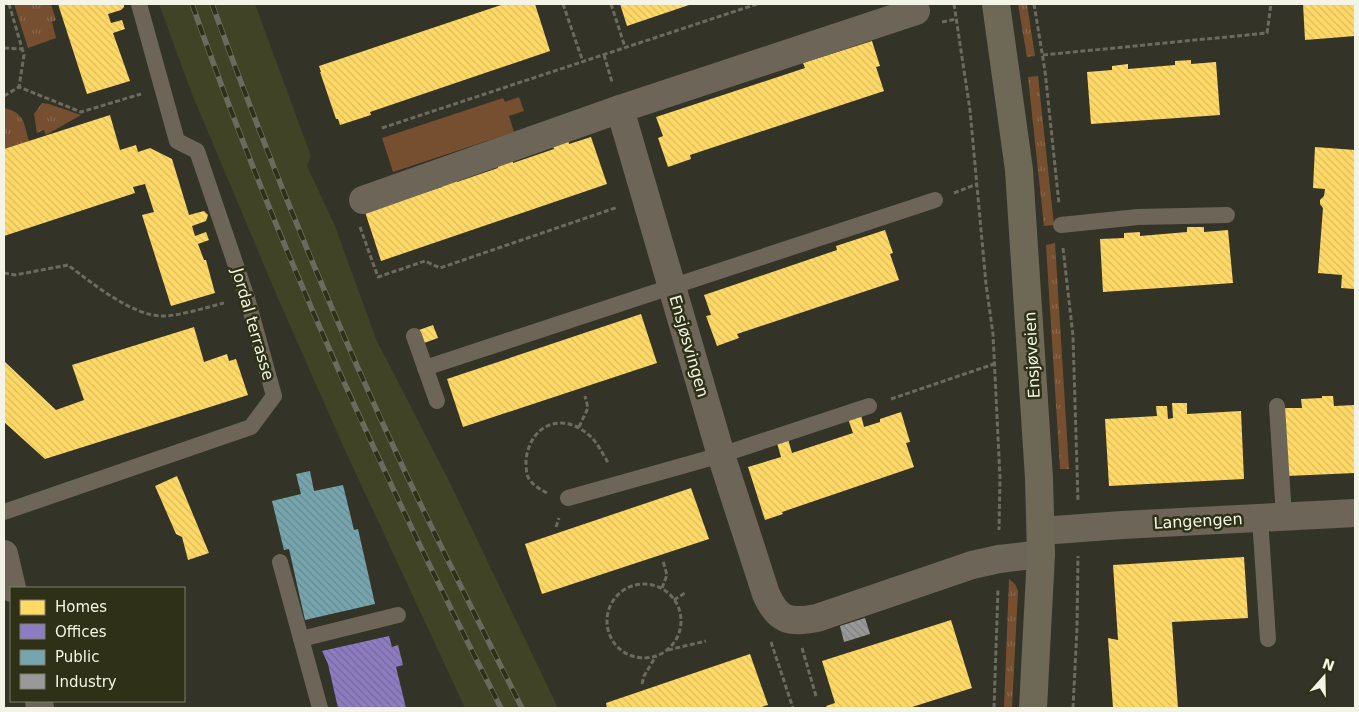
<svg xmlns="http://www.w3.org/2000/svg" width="1359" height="712" viewBox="0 0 1359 712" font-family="'DejaVu Sans',sans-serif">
<defs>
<pattern id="grass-tufts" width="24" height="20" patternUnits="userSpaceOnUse" patternTransform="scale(1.25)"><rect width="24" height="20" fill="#764e30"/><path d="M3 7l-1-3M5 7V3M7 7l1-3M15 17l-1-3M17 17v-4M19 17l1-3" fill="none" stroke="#8a684e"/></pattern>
<pattern id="homes-back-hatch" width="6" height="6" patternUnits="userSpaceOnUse" patternTransform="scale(1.25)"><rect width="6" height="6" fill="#ffd966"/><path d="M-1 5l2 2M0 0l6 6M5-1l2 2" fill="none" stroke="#dbbc5f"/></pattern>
<pattern id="offices-back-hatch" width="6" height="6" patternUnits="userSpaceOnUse" patternTransform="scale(1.25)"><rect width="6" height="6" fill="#8e7cc3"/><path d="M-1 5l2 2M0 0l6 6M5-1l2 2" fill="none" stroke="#766a97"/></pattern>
<pattern id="public-back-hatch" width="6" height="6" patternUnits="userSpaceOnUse" patternTransform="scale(1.25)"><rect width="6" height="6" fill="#76a5af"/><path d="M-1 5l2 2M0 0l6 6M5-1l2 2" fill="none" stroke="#68898f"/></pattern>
<pattern id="industry-back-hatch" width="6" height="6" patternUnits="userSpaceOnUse" patternTransform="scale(1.25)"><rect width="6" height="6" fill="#999"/><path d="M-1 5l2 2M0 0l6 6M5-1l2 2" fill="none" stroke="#818180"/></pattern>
</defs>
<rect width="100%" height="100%" fill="#333427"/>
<path fill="#404325" d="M159 4H255L311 156 307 166 335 226 376 339 449 481 558 708H465L344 448 277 296 192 94Z"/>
<g fill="url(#grass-tufts)">
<path d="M14 4H51L56 20 52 22 56 38 28 48Z"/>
<path d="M1018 4H1027L1035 56 1027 57Z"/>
<path d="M1038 76 1054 225 1044 226 1028 77Z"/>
<path d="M42 103 49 104 81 115 46 135 44 130 37 133 34 114Z"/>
<path d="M4 108C25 113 23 122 29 141L4 149Z"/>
<path d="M1055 243 1069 469H1060L1046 245Z"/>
<path d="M1009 579 1015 584 1018 591 1012 708H1004Z"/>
</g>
<path fill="#764e30" d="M519 97 524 111 509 116 514 132 393 172 382 138 503 98 505 102Z"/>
<g fill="url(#homes-back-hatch)">
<path d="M58 4H124V7L121 10 108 14 111 23 122 20 125 29 113 33 130 81 87 94Z"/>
<path d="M504 4H535L550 51 370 112 371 115 340 125 338 119H336L320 72H321L319 66Z"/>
<path d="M620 4H692L627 26Z"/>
<path d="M1303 4H1355V36L1305 40Z"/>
<path d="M872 41 880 66 876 67 884 91 690 155 691 159 668 167 658 138 663 136 656 117 805 68 803 63Z"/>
<path d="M1191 60V64L1216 62 1220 115 1091 124 1087 72 1112 70V66L1128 64V69L1175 65V61Z"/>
<path d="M110 115 120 150 136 145 138 152 150 148 172 159 189 215 204 211 208 215 206 221 192 226 195 236 206 232 209 240 198 244 204 260H206L215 293 171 306 142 215 154 212 145 184 133 187 135 193 4 236V149Z"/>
<path d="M591 137 607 184 381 261 365 212 442 187 441 181 456 176 457 182 498 168 496 163 512 158 513 163 554 149 552 144 568 139 569 144Z"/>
<path d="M1315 147 1355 150V289L1341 288 1342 275 1318 273 1323 208 1320 204V200L1324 196 1325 189 1313 188Z"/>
<path d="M1187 227H1204V232L1228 230 1233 283 1103 292 1100 239 1124 238V233L1140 232V236L1187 232Z"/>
<path d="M885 230 893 253 890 254 899 280 737 334 739 338 717 346 706 316 711 315 704 295 837 250 836 246Z"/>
<path d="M641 314 657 363 463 427 447 379Z"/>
<path d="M433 325 438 338 424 343 419 330Z"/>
<path d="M194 327 204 362 227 354 229 361 236 359 248 395 45 459 4 422V361L56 410 84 400 72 365Z"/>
<path d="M1322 396H1333L1334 406 1355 405V473L1287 476 1284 408H1302L1301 399 1322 398Z"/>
<path d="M1172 403H1187V414L1241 411 1244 479 1109 486 1105 419 1157 416 1156 406H1167L1168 419 1173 418Z"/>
<path d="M901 412 910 442 906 443 914 467 782 512 783 514 765 520 748 467 781 457 777 443 788 439 792 453 853 433 848 419 861 415 864 427 880 422V419Z"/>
<path d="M177 476 209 553 188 560 182 537 176 534 155 486Z"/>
<path d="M691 488 709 539 542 594 525 544Z"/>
<path d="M1244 557 1248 618 1172 622 1178 708H1113L1108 638 1118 640 1113 565Z"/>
<path d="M951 620 972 688 909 708H827L826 706 835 703 822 661Z"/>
<path d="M750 654 768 705 758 708H607L606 703Z"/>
</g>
<path fill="url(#offices-back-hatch)" d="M389 636 392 647 398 645 403 665 396 667 406 708H338L328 664 322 651Z"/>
<path fill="url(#public-back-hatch)" d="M310 471 314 491 343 485 354 530 358 529 375 604 305 620 289 549 284 550 272 501 301 494 296 474Z"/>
<path fill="url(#industry-back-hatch)" d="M865 618 870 634 844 642 840 626Z"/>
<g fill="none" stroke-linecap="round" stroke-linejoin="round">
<g stroke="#6d6a5e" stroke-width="3" stroke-dasharray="5 2.5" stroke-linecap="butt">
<path d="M9 4 24 55 19 87"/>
<path d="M563 4 583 62"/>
<path d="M611 4 625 47"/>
<path d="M954 4 970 110 986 284 993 334 1000 478 999 530"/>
<path d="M1034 4 1045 71 1059 204"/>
<path d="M942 22 956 19"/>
<path d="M4 48 22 49"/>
<path d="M604 55 612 82"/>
<path d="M1043 55 1267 33 1271 4"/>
<path d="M4 96 19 87 81 112 141 94"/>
<path d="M382 128 757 4"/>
<path d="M954 193 977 184"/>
<path d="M360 227 378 277 425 261 440 268 618 207"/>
<path d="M1063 248 1073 336 1078 501"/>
<path d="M4 273 15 275 68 265C92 283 132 316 163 316 179 316 208 307 224 303"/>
<path d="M891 399 994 364"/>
<path d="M579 427 588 408 585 396"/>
<path d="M547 493C540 489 534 486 529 479 526 474 526 466 526 460 530 424 563 411 590 436 598 443 603 455 609 464"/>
<path d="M556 527 559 518"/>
<circle cx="644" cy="621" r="37"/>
<path d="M662 588 667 575 663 561"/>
<path d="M674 600 685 593"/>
<path d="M771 642 793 708"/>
<path d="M802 648 816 696"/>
<path d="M668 650 706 641"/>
<path d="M642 684 644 676 656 656"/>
<path d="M994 708 998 589"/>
<path d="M1073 708 1077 628 1078 556"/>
</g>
<g stroke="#6d6658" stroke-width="16">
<path d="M1061 225 1138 217 1227 215"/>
<path d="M414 336 437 401"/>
<path d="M425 368 935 200"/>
<path d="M1277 406 1284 517"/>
<path d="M568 498 721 455 869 406"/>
<path d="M4 512 251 427 274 396 247 298 197 151 177 141 139 4"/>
<path d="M1260 518 1268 639"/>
<path d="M280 562 320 708"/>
<path d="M301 639 398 615"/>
</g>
<g stroke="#6d6658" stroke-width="28">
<path d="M916 11 620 109 721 455 766 594C778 621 789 623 817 618L972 565 999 559 1041 554"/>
<path d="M363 200 620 109"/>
<path d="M1041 531 1122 525 1355 513"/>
<path d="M4 554 12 588"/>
<path d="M39 701 40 708"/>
</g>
<path stroke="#6e6857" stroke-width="28" d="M996 4 1019 170 1039 478 1041 554 1033 708"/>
<defs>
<g id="rail">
<path d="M192 4C277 246 384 480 501 708"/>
<path d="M212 4C270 164 335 322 407 476 444 554 483 631 522 708"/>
</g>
</defs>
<use href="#rail" stroke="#6c6a5d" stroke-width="5.5"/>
<use href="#rail" stroke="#2e3017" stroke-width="4" stroke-dasharray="11" stroke-linecap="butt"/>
</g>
<g text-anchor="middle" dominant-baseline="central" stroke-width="5" stroke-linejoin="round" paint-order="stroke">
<g font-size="16" fill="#f3f4e5" stroke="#2e3017">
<text transform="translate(253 324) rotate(74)">Jordal terrasse</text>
<text transform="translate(689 346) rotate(74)">Ensjøsvingen</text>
<text transform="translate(1032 355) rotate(-93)">Ensjøveien</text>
<text transform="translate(1198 521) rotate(-3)">Langengen</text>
</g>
</g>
<rect width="1359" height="712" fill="none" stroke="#f3f4e5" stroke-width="10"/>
<rect x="10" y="587" width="175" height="115" fill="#2e3017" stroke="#7d7e69"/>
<rect x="20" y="600" width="25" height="15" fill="#ffd966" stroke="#7d7e69"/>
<text x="55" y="612" font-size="15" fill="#f3f4e5">Homes</text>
<rect x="20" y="624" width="25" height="15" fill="#8e7cc3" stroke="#7d7e69"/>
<text x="55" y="637" font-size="15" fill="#f3f4e5">Offices</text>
<rect x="20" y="650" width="25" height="15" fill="#76a5af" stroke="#7d7e69"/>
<text x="55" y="662" font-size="15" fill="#f3f4e5">Public</text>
<rect x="20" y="674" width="25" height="15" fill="#999999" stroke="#7d7e69"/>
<text x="55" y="687" font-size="15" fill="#f3f4e5">Industry</text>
<g transform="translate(1324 677) rotate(20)" stroke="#2e3017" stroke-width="4" paint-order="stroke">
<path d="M0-4L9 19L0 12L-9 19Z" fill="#f3f4e5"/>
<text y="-8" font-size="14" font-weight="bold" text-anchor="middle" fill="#f3f4e5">N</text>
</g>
</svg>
